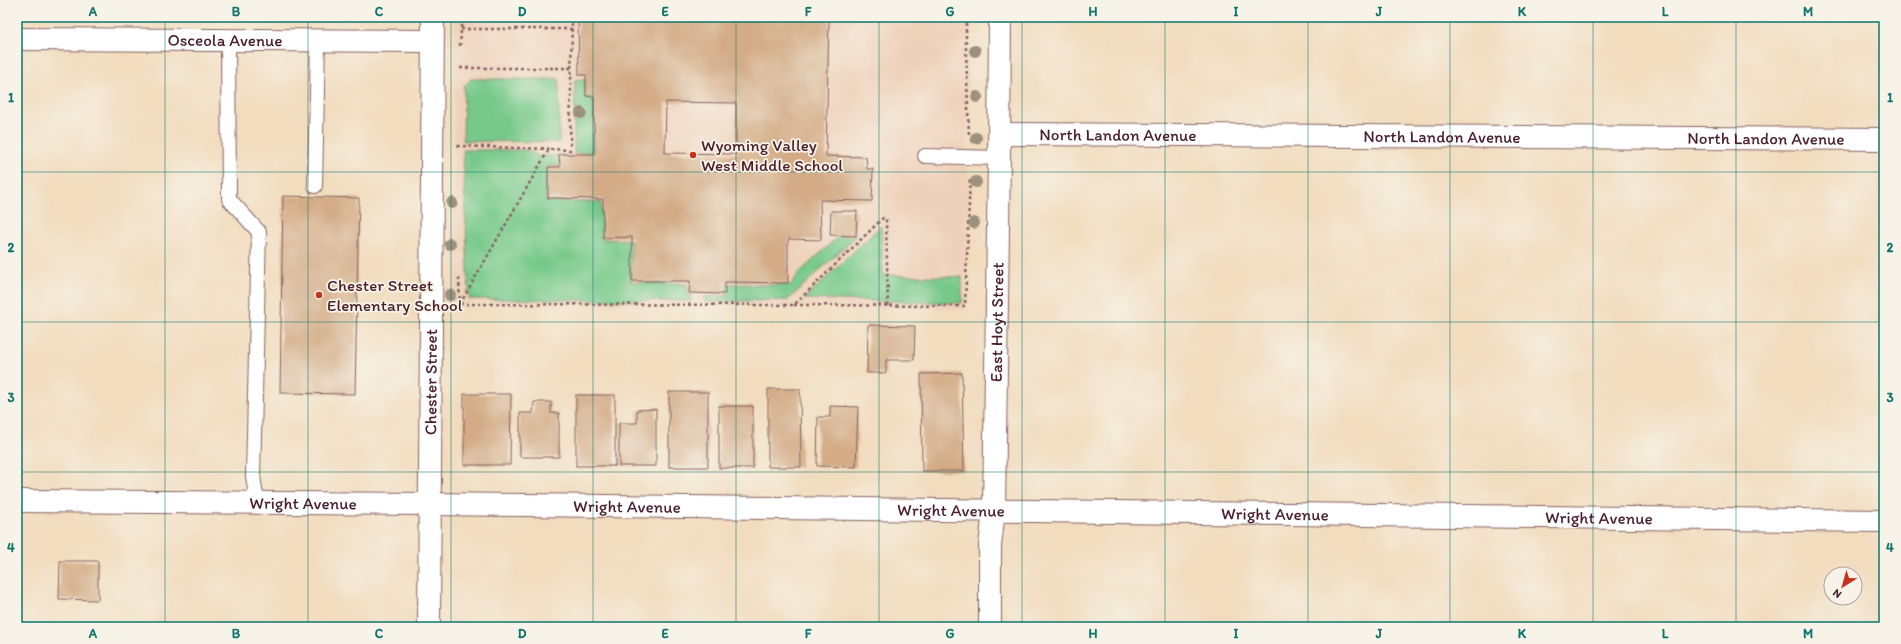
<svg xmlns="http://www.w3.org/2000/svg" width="1901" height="644" viewBox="0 0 1901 644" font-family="Itim,sans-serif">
<rect width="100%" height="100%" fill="#f7f3e8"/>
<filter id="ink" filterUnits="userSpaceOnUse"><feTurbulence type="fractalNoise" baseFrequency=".025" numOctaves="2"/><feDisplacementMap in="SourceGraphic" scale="8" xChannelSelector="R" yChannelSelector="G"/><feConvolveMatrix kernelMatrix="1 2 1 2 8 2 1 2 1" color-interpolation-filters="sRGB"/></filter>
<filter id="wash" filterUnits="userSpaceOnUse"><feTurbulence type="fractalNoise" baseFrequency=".012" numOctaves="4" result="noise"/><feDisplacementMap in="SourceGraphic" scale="16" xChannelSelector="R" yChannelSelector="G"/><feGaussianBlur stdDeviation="0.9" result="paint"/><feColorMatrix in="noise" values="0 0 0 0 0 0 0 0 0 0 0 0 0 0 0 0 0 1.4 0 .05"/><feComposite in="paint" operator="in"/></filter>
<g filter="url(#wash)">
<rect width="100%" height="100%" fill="#f1dcbe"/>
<path fill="#eed1ba" d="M455 17H969L967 309 453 302Z"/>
<g fill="#77c98a" stroke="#60745a">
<path d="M471 79H559V142L463 141 464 86Z"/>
<path d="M585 79V97H594L593 153H574L575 80Z"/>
<path d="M463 150H527L540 157 558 155 559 166H547L546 201 601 202 602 239 631 240V282L687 284V294L691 295V301L469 299Z"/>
<path d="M881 226 883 275 962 277V303L804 299Z"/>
<path d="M840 235 856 236 788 300 705 302 704 297 727 296V284L791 285 799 273Z"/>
</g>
<g id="blocks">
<g fill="#d3ac87" fill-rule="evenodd">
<path d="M578 17H829L826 156 866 157 867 169H873L872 201 820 200 821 240 788 239V283L725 282V294L689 293 690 281H632V237L603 238V199L548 198V167H560L559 154H594V97L586 96V75H579ZM666 102 736 103V154L665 153Z"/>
<path d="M283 196 359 198 355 394 280 393Z"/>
<path d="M831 211H857L856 236 830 235Z"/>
<path d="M868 325 915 326 914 360H886V373H867Z"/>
<path d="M962 373 964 471H922L921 374Z"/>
<path d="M768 389H800L801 467H768Z"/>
<rect x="669" y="392" width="39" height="75"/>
<path d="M464 394H511L510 465H464Z"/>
<rect x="576" y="395" width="39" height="71"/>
<path d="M534 402H551V413H559V457H520V413H533Z"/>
<rect x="719" y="406" width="34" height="62"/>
<path d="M830 406 858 407 856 467 817 466 818 417H830Z"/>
<path d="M656 409V466H619V423H637V410Z"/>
<path d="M60 561H98V600L59 599Z"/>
</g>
</g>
</g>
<g filter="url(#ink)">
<use href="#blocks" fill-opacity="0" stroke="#84615e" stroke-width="1"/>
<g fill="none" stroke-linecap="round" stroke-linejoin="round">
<defs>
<g id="service">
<path d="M228 40 229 199 259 232 253 476 257 503"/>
<path d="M925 156 999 158"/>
<path d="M315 186 318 41"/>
</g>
<g id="minor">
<path id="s1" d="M17 39 432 41"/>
<path id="s2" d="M1000 134 1884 139"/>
<path id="s3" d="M17 501 429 504 1884 521"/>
<path id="s4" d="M429 627 433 17"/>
<path id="s5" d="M990 627V546L994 511 999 158 1000 17"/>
</g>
</defs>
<use href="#service" stroke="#84615e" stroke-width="16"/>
<use href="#minor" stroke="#84615e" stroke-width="24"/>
<g stroke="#84615e" stroke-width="2.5" stroke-dasharray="3 3" stroke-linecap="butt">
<path d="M966 17V49L969 136"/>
<path d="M461 29H572"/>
<path d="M460 46 462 17"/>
<path d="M460 68H572"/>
<path d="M457 146 548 149"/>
<path d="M541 148 549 149"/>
<path d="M459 278 460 303"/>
<path d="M460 304 794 305 883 218 886 219 888 306"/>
<path d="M460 304 549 149 570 150 572 17"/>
<path d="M794 305 965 306 970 177"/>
</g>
<use href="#service" stroke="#fff" stroke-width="14"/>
<use href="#minor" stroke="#fff" stroke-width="22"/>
</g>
<g fill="#9d907d">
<circle cx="975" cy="51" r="6"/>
<circle cx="977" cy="97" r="6"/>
<circle cx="581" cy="113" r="6"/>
<circle cx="976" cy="138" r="6"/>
<circle cx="976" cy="182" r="6"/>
<circle cx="452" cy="203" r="6"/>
<circle cx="974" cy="223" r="6"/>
<circle cx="450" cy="244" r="6"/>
<circle cx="450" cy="295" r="6"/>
</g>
</g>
<path fill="none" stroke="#0f766e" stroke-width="1" stroke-opacity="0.55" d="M165 17V627M308 17V627M451 17V627M593 17V627M736 17V627M879 17V627M1022 17V627M1165 17V627M1308 17V627M1450 17V627M1593 17V627M1736 17V627M17 172H1884M17 322H1884M17 472H1884"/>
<g fill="#c8321e" stroke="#f7f3e8" stroke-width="1.5">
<circle cx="693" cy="155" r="4"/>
<circle cx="319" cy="295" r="4"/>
</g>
<g text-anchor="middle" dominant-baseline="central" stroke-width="3.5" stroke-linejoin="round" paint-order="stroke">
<g font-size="17" fill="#4a1f2b" stroke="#f7f3e8">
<text stroke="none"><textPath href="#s1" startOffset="208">Osceola Avenue</textPath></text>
<text stroke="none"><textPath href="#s2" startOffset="118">North Landon Avenue</textPath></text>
<text stroke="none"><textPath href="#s2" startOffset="442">North Landon Avenue</textPath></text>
<text stroke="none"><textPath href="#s2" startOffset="766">North Landon Avenue</textPath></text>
<text stroke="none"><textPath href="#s5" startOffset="305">East Hoyt Street</textPath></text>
<text stroke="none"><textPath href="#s4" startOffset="245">Chester Street</textPath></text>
<text stroke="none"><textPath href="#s3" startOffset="286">Wright Avenue</textPath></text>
<text stroke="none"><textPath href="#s3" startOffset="610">Wright Avenue</textPath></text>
<text stroke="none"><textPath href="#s3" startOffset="934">Wright Avenue</textPath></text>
<text stroke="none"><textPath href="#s3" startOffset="1258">Wright Avenue</textPath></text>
<text stroke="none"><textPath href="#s3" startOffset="1582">Wright Avenue</textPath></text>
</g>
<g font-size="17" fill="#4a1f2b" stroke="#f7f3e8" text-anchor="start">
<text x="701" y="145">Wyoming Valley<tspan x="701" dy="20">West Middle School</tspan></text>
<text x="327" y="285">Chester Street<tspan x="327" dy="20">Elementary School</tspan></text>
</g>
</g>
<rect width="1901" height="644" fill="none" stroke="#f7f3e8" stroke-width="44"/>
<g transform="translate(1843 586) rotate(217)"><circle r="19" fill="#f7f3e8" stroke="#b29e9c"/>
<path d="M0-3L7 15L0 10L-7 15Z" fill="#c8321e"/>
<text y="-6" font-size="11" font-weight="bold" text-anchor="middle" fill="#4a1f2b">N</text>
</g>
<rect x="22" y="22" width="1857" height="600" fill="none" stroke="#0f766e" stroke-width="1.5"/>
<g font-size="13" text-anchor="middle" font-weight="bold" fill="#0f766e">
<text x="93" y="16">A</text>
<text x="236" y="16">B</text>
<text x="379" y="16">C</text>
<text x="522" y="16">D</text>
<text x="665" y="16">E</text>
<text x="808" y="16">F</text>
<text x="950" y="16">G</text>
<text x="1093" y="16">H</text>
<text x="1236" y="16">I</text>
<text x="1379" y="16">J</text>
<text x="1522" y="16">K</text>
<text x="1665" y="16">L</text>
<text x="1808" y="16">M</text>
<text x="11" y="102">1</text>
<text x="1890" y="102">1</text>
<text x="11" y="252">2</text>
<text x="1890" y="252">2</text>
<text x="11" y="402">3</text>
<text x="1890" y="402">3</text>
<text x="11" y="552">4</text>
<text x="1890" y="552">4</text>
<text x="93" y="638">A</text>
<text x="236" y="638">B</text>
<text x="379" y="638">C</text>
<text x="522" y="638">D</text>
<text x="665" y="638">E</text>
<text x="808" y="638">F</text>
<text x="950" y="638">G</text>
<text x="1093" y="638">H</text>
<text x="1236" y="638">I</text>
<text x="1379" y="638">J</text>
<text x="1522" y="638">K</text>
<text x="1665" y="638">L</text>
<text x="1808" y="638">M</text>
</g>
</svg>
